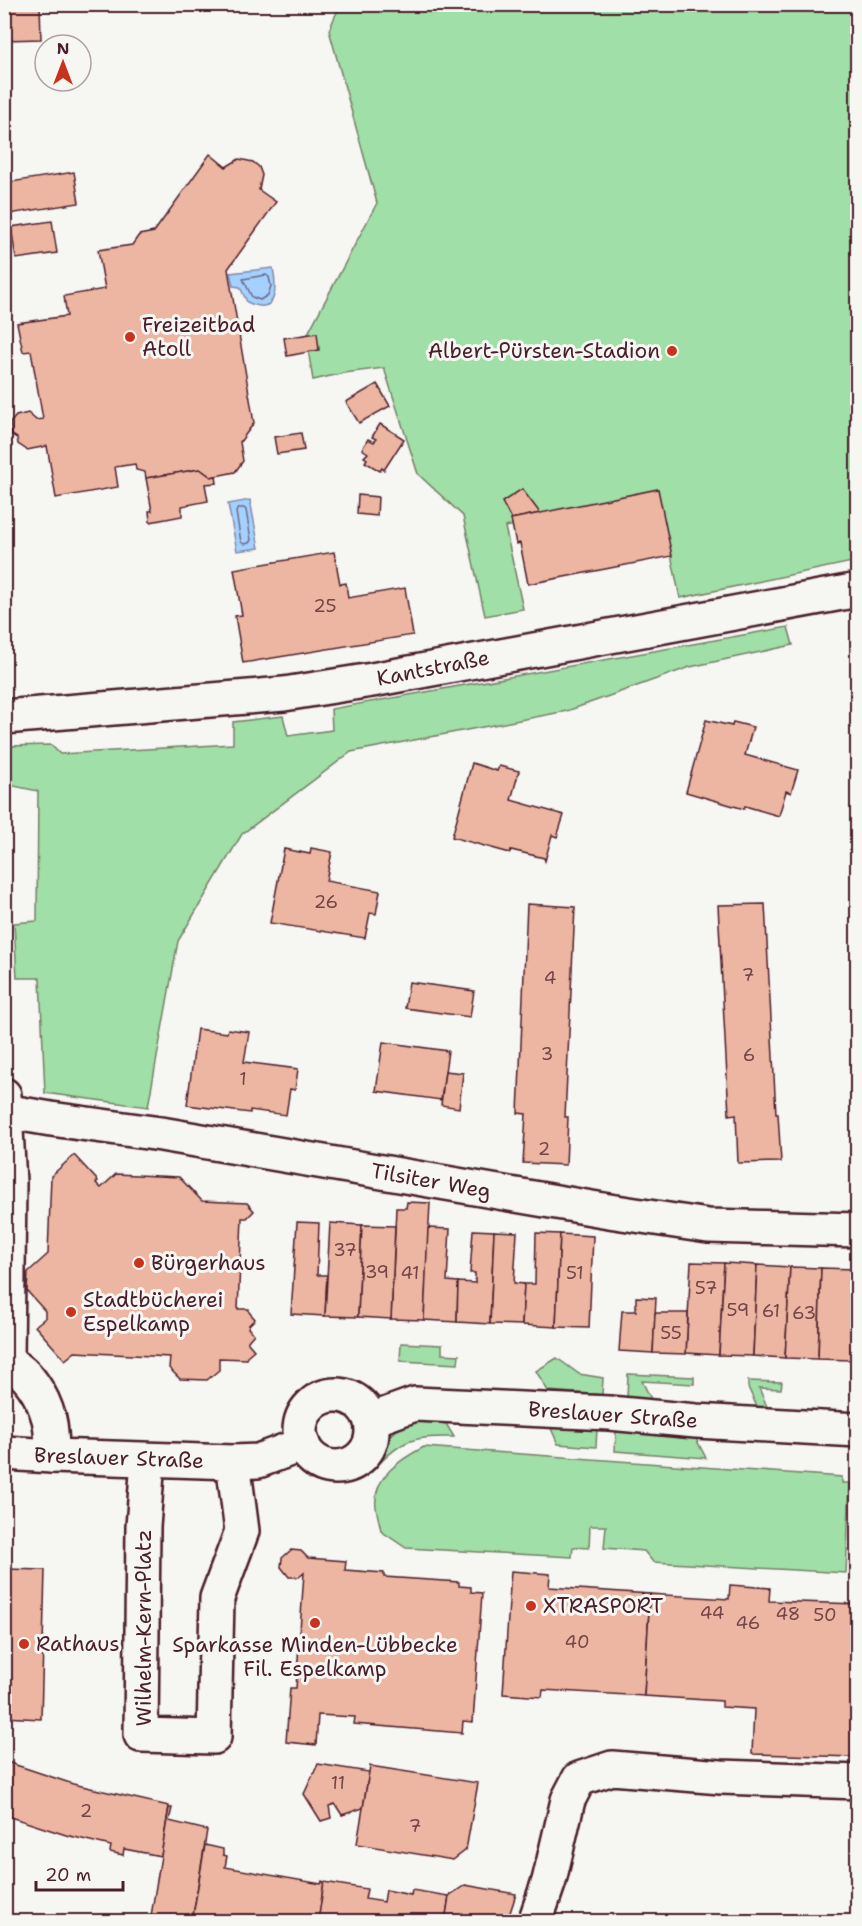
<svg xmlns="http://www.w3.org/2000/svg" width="862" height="1926" viewBox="0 0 862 1926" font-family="'Shantell Sans',sans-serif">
<rect width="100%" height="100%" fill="#f6f6f2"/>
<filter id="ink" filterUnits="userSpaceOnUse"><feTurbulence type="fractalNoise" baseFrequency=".0167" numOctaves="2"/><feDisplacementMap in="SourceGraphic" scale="12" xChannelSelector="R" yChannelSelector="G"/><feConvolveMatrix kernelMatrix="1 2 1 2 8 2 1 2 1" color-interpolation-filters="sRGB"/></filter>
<g filter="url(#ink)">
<g fill="#a0dfa7" stroke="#757f69" stroke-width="1.5">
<path d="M340 5H857V561L680 598 659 496 505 527 523 609 485 616 463 516 418 474 384 368 344 373 313 380 306 337 377 203 329 30Z"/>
<path d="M788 627 793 645 690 667 567 711 351 752 242 834 178 941 148 1107 45 1093 40 978H17L14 923 37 921 38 791 9 785 8 746 51 745 60 754 233 744V722L283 716 288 736 332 730 331 709Z"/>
<path d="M401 1343 442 1345V1354L459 1355 458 1364 400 1361Z"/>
<path d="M557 1358 579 1374 603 1378 602 1395 548 1391 536 1371Z"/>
<path d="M628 1374 694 1377V1384L642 1381 651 1399 627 1398Z"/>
<path d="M748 1381 782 1382 781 1389 759 1388 768 1409H758L748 1387Z"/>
<path d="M442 1417 454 1437C408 1436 401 1441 369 1474L365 1472C377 1460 378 1454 387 1441 399 1421 421 1420 442 1417Z"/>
<path d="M548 1422 597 1427 596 1447 558 1444Z"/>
<path d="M616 1430 694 1435 706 1458 615 1451Z"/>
<path d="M424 1447 842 1477V1483H850L846 1573 653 1562 644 1551 604 1548 606 1526H590L589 1548 573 1547 572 1557 406 1548 381 1531C380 1523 377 1515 376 1507 372 1477 401 1459 424 1447Z"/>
</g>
<g fill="#a4d1ff" stroke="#808aaa" stroke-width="1.5">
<path d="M273 268C277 288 278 317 247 302L240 287 233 286 230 273Z"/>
<path d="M250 500 259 548 237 551 228 504Z"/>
</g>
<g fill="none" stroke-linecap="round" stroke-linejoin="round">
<g stroke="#6e6680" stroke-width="1.5">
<path d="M266 275 269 277 271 286 268 295 260 300 252 297 243 279Z"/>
<path d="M238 508H244L246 510 251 540 249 543 244 544 241 542 236 512Z"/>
</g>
</g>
<g fill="#edb6a2" stroke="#4a1f2b" stroke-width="1.5">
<path d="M4 4H40L41 39 4 40Z"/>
<path d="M210 154 226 167 239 159 253 162 259 167 262 175 259 190 276 202 228 269 254 423 240 442 243 461 235 472 211 477 200 469 146 478 145 472 136 470 135 464 115 467 118 487 56 498 47 446 27 450 18 444 17 438 12 435 10 423 16 416 28 413 36 420 43 419 31 351 23 352 17 323 67 316 64 296 105 289 98 250 132 245 139 235 154 232Z"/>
<path d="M74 172 79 203 9 214 4 183Z"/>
<path d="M52 221 57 253 16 259 11 227Z"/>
<path d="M317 333 319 350 287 356 284 338Z"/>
<path d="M377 384 390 406 359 423 346 402Z"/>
<path d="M380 424 404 439 384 470 382 468 380 471 365 462 367 459 364 457 368 453 362 449 368 439 374 442 376 439 372 437Z"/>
<path d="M301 433 304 450 277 454 274 437Z"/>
<path d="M200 469 211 477 216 476 217 483 205 484 208 501 182 506V516L150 522 149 511H152L146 478Z"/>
<path d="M522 489 540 513 511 519 502 502Z"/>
<path d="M658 489 672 556 528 584 520 543 516 544 511 519Z"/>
<path d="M358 495 378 497 377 516 357 514Z"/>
<path d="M334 552 340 584 346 583 348 598 405 588 413 635 243 663 235 616 242 615 234 569Z"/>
<path d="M706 720 732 726 733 722 753 727 745 755 798 770 791 793 786 791 779 816 745 806 744 809 686 792Z"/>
<path d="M472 763 497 771 499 766 519 771 511 800 564 815 557 837 552 835 545 861 544 858 511 850 510 853 452 837Z"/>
<path d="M311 848 332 852 326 881 380 891 376 914 370 913 365 938 270 923 284 849 310 854Z"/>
<path d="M527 904 575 907 565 1117H568L566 1165 523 1163 526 1114 518 1113Z"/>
<path d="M765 904 776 1114H778L781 1162 738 1163 736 1114 729 1115 718 905Z"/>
<path d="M409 982 474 991 470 1017 405 1008Z"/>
<path d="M197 1029 227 1033 228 1029 249 1032 244 1062 298 1069 295 1090 290 1089 286 1115 250 1110V1113L187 1105Z"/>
<path d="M383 1042 448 1051 441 1100 376 1091Z"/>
<path d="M445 1071 463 1073 459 1108 441 1105Z"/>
<path d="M74 1155 98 1181 96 1183 101 1188 116 1174 179 1177 202 1201 247 1203 254 1211 247 1218H242L238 1309H249V1312L255 1319 249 1325 248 1328 254 1334 248 1341V1343L254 1350 247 1356V1359L219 1358V1370L207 1380 180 1379 169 1368 170 1357 75 1352 65 1360 35 1326 45 1318V1311L27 1291 28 1272 48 1254 51 1176Z"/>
<path d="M407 1202 430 1203 424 1320 391 1319 396 1208H406Z"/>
<path d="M297 1222 319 1223 317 1275H327L325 1316 291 1314Z"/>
<path d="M330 1223 362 1225 358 1317 325 1316Z"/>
<path d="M362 1225 395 1226 391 1319 358 1317Z"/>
<path d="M428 1228 450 1229 447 1281 458 1282 457 1322 424 1320Z"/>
<path d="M473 1230 494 1231 490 1324 457 1322 458 1282 475 1283V1273H470Z"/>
<path d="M494 1231 517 1232 514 1283 524 1284 522 1325 490 1324Z"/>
<path d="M536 1233 560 1234 556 1327 522 1325 524 1284H535Z"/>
<path d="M560 1234 593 1236 589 1328 556 1327Z"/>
<path d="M691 1262 724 1263 719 1355 686 1353Z"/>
<path d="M724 1263 757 1265 753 1356 719 1355Z"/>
<path d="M757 1265 790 1267 785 1358 753 1356Z"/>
<path d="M790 1267 821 1268 818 1359 785 1358Z"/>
<path d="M821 1268 855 1269 851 1360 818 1359Z"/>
<path d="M855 1269 858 1270V1294H854Z"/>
<path d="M854 1294H858V1361L851 1360Z"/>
<path d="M636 1297 656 1298 653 1353 619 1351 622 1311H636Z"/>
<path d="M655 1313H688L686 1354 653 1353Z"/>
<path d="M291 1550 301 1551 308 1558 346 1561 345 1570 384 1573V1577L459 1582V1586L471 1587V1592L482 1593 473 1722 463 1721 462 1733 354 1724 355 1717 318 1715 316 1745 286 1742 290 1688H296L304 1573 299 1577H289L281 1567 282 1558Z"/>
<path d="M4 1569 45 1570 41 1719 4 1717Z"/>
<path d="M511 1571 550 1574 549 1587 650 1594 644 1696 543 1690 542 1697 503 1694Z"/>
<path d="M730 1585 770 1588 769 1601 858 1604V1749H854V1757L752 1754 754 1709 722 1707V1701L644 1696 650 1594 729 1599Z"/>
<path d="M4 1761 73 1784 169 1806 161 1856 124 1849 123 1855 110 1852 111 1846 66 1835 4 1815Z"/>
<path d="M318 1764 369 1772 363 1808 342 1815 335 1804 329 1806 331 1818 321 1821 304 1794Z"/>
<path d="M370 1766 478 1783 466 1850 453 1860 357 1844Z"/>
<path d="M169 1808H172L169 1821 207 1830 192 1922H150Z"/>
<path d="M205 1845 223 1849V1855L227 1856 225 1867 321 1884 322 1881 324 1882 318 1922H192Z"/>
<path d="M324 1882 367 1889 365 1899 384 1902 386 1890 411 1895 412 1890 449 1896 445 1922H318Z"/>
<path d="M465 1885 516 1894 508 1919 517 1922H445L449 1896Z"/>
</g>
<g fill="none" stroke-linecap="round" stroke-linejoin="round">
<defs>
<g id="minor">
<path d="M4 717 284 694 372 680 858 590"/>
<path d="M4 1095 9 1182 7 1361"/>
<path d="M4 1111 51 1119 161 1134 609 1211 708 1226 858 1230"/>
<path d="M4 1362C27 1368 43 1397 49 1419 52 1431 52 1444 52 1456"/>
<circle cx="336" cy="1431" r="36"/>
<path d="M371 1420 415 1404 609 1413 696 1421 858 1430"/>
<path d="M4 1453 52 1456 233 1462 258 1461 303 1444"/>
<path d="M148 1460 143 1527 141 1735 214 1737 217 1598 242 1531 233 1462"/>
<path d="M535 1922 549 1881 568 1800 579 1779 612 1768 721 1777 858 1782"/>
</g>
</defs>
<use href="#minor" stroke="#4a1f2b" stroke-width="38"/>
<use href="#minor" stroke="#f6f6f2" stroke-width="33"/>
</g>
</g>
<g fill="#c8321e" stroke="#f6f6f2" stroke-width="2">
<circle cx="130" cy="337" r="6"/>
<circle cx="672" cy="351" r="6"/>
<circle cx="139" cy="1263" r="6"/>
<circle cx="71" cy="1312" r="6"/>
<circle cx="531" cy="1606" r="6"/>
<circle cx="315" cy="1623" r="6"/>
<circle cx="24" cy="1644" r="6"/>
</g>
<g text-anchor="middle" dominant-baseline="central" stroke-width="6" stroke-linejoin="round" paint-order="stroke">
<g font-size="18" fill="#734549">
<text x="325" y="606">25</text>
<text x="326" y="902">26</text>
<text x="748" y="975">7</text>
<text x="550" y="978">4</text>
<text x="547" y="1054">3</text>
<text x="749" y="1055">6</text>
<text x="243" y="1079">1</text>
<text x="544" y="1149">2</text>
<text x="345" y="1250">37</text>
<text x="377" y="1272">39</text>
<text x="410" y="1273">41</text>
<text x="575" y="1273">51</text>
<text x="706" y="1288">57</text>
<text x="738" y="1310">59</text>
<text x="771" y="1311">61</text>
<text x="804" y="1313">63</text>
<text x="671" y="1333">55</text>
<text x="712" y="1613">44</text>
<text x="788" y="1614">48</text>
<text x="825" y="1615">50</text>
<text x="748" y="1623">46</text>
<text x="577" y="1642">40</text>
<text x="338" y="1783">11</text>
<text x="86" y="1811">2</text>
<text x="415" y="1826">7</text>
</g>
<g font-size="21" fill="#4a1f2b" stroke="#f6f6f2" text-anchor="start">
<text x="142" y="325">Freizeitbad<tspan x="142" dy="24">Atoll</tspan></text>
<text x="660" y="351" text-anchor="end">Albert-Pürsten-Stadion</text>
<text x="151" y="1263">Bürgerhaus</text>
<text x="83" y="1300">Stadtbücherei<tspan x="83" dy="24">Espelkamp</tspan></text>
<text x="543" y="1606">XTRASPORT</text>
<text x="36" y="1644">Rathaus</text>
<text x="315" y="1645" text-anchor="middle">Sparkasse Minden-Lübbecke<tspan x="315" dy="24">Fil. Espelkamp</tspan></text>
</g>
<g font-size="21" fill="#4a1f2b" stroke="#f6f6f2">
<text transform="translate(433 668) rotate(-11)">Kantstraße</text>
<text transform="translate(431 1181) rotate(10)">Tilsiter Weg</text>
<text transform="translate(613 1415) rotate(4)">Breslauer Straße</text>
<text transform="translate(119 1458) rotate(2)">Breslauer Straße</text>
<text transform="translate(144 1628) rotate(-90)">Wilhelm-Kern-Platz</text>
</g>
</g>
<rect width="862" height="1926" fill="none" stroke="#f6f6f2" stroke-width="24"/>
<rect x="12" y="12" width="838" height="1902" fill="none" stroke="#4a1f2b" stroke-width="2" filter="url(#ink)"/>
<g transform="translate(63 63)"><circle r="28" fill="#f6f6f2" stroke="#b1a0a2" stroke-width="1.5"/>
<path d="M0-4.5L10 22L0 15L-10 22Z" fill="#c8321e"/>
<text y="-9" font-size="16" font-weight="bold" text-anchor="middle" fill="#4a1f2b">N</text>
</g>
<path d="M36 1881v9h87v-9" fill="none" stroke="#4a1f2b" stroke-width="3"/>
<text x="45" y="1881" font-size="18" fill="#4a1f2b" stroke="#f6f6f2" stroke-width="4.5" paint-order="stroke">20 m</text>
</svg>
